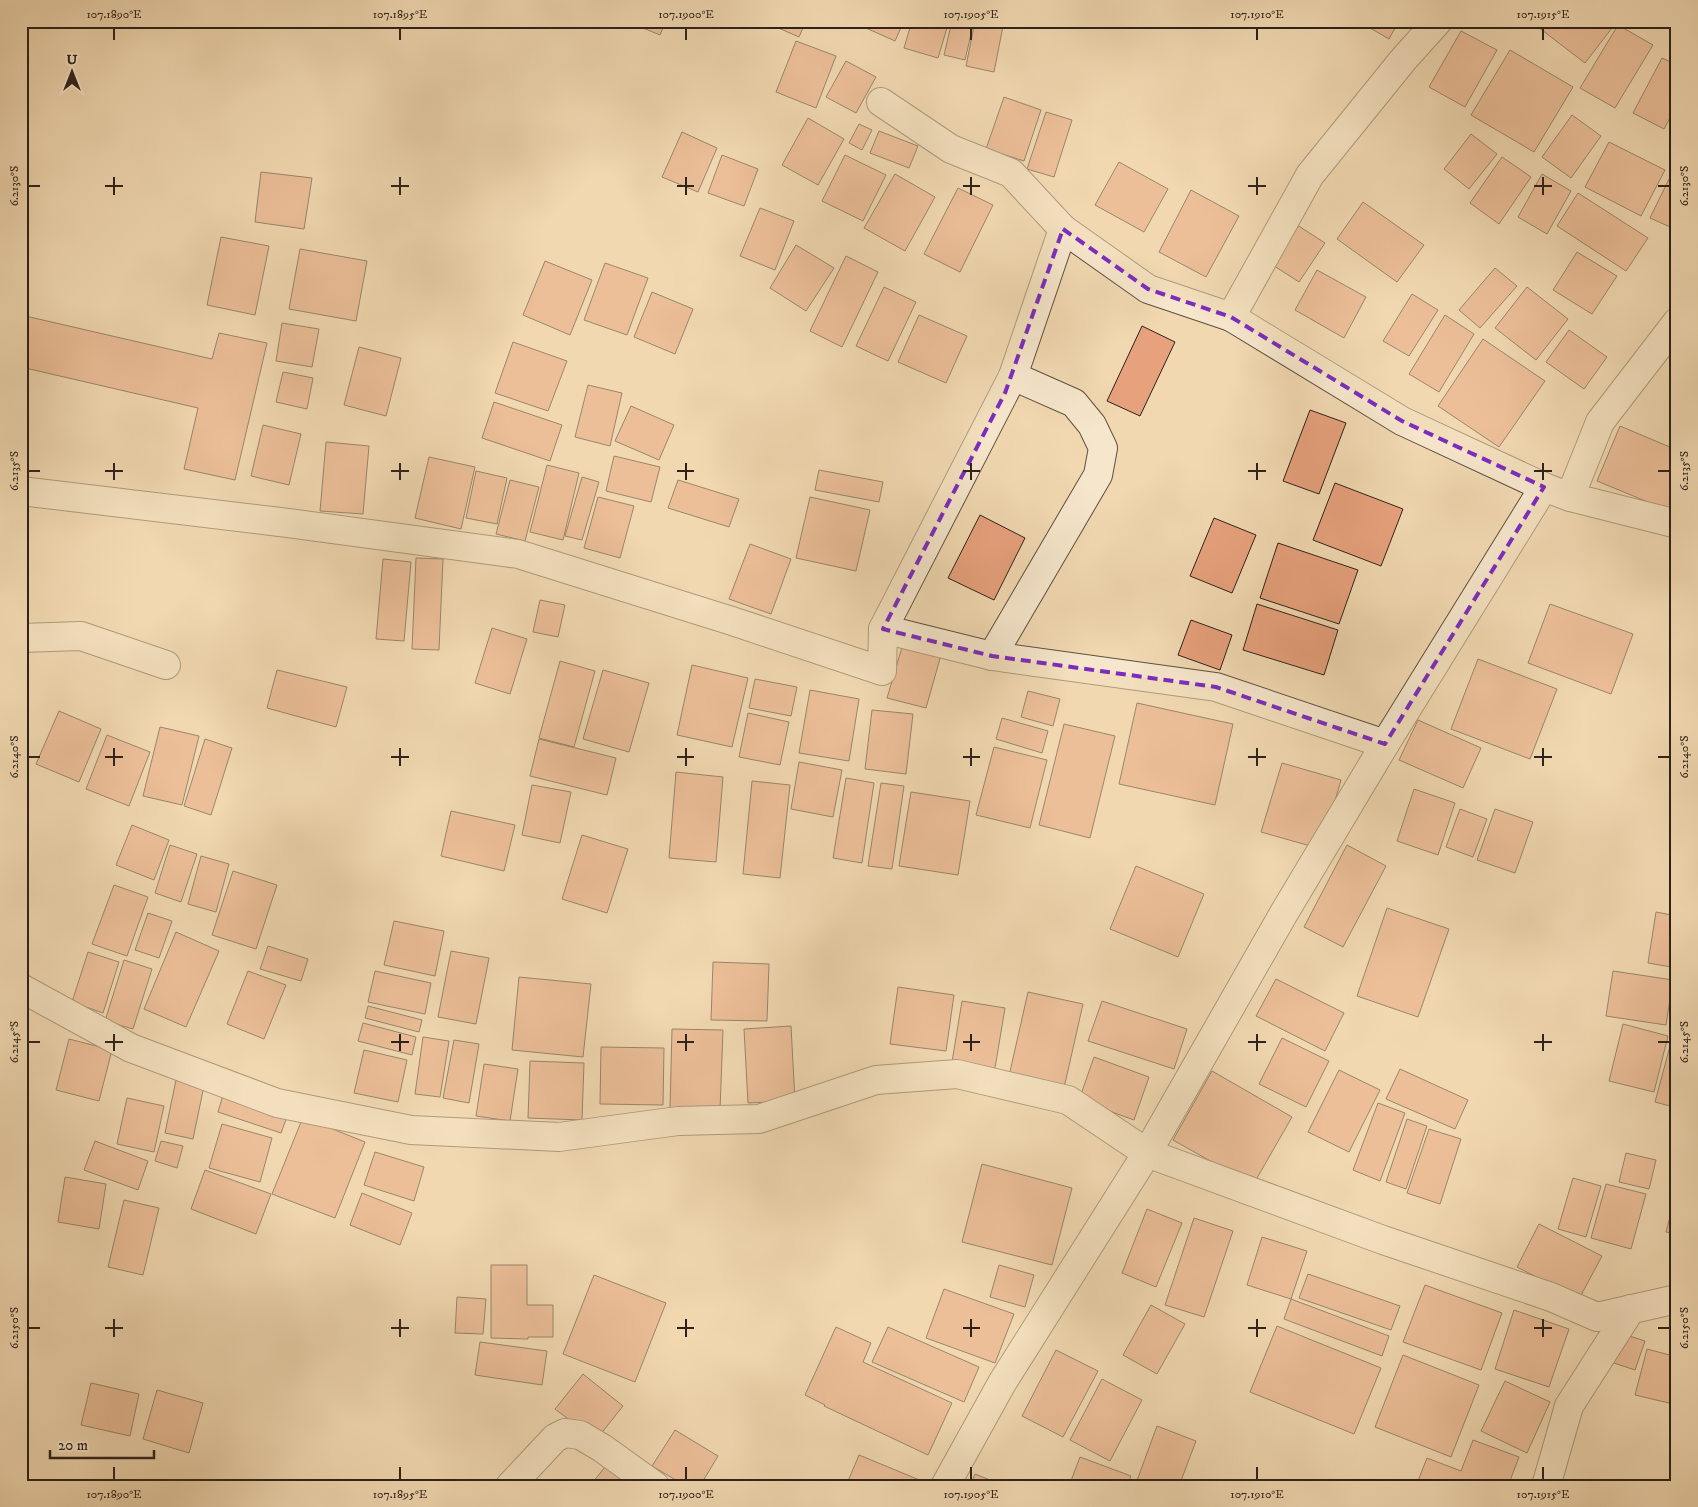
<svg xmlns="http://www.w3.org/2000/svg" width="1698" height="1507" viewBox="0 0 1698 1507" font-family="'IM FELL DW Pica',serif">
<rect width="100%" height="100%" fill="#f1d8b1"/>
<filter id="stains"><feTurbulence type="fractalNoise" baseFrequency=".004" numOctaves="4"/><feColorMatrix values="0 0 0 0 .2 0 0 0 0 .09 0 0 0 0 .02 0 0 0 .5 -.17"/></filter>
<radialGradient id="worn" r=".72"><stop offset=".6" stop-color="#630" stop-opacity="0"/><stop offset="1" stop-color="#630" stop-opacity=".3"/></radialGradient>
<g fill="#e7a17c" stroke="#2d221b">
<path d="M626 21H666L660 35Z"/>
<path d="M768 21H806L799 37 767 23Z"/>
<path d="M858 21H904L895 41 857 24Z"/>
<path d="M912 21H949L938 58 904 48Z"/>
<path d="M952 21H974L965 60 944 55Z"/>
<path d="M975 21H1004L994 72 966 66Z"/>
<path d="M1358 21H1399L1389 39Z"/>
<path d="M1542 21H1604L1612 28 1585 63 1538 27Z"/>
<path d="M1618 25 1653 45 1615 108 1580 88Z"/>
<path d="M1461 31 1497 50 1465 107 1429 87Z"/>
<path d="M796 41 836 56 816 108 776 92Z"/>
<path d="M1510 50 1573 87 1534 152 1471 115Z"/>
<path d="M1662 58 1677 65V105L1664 129 1633 113Z"/>
<path d="M846 61 876 77 856 113 826 97Z"/>
<path d="M1004 97 1041 110 1024 161 986 149Z"/>
<path d="M1046 112 1072 120 1054 177 1027 169Z"/>
<path d="M1572 115 1601 136 1571 178 1542 157Z"/>
<path d="M808 118 844 139 818 185 782 165Z"/>
<path d="M1677 123V138L1670 135Z"/>
<path d="M859 124 872 130 862 150 849 143Z"/>
<path d="M879 131 918 146 909 168 870 153Z"/>
<path d="M682 132 717 148 698 192 662 177Z"/>
<path d="M1471 134 1497 154 1469 189 1444 169Z"/>
<path d="M1609 142 1665 170 1641 216 1585 187Z"/>
<path d="M722 155 758 169 744 206 708 193Z"/>
<path d="M845 155 886 175 863 221 822 201Z"/>
<path d="M1502 157 1531 177 1499 224 1470 203Z"/>
<path d="M1119 162 1168 189 1144 232 1095 205Z"/>
<path d="M261 172 312 178 304 229 255 222Z"/>
<path d="M895 174 935 197 905 251 864 228Z"/>
<path d="M1542 174 1571 191 1547 234 1518 217Z"/>
<path d="M1669 179 1677 183V230L1650 218Z"/>
<path d="M958 188 993 205 960 272 924 254Z"/>
<path d="M1191 190 1239 216 1206 277 1159 252Z"/>
<path d="M1578 193 1648 238 1626 271 1557 226Z"/>
<path d="M1363 202 1424 245 1397 282 1337 239Z"/>
<path d="M760 208 794 221 775 270 740 256Z"/>
<path d="M1294 223 1325 243 1299 282 1268 262Z"/>
<path d="M221 237 269 246 255 315 207 305Z"/>
<path d="M796 245 834 268 806 311 770 288Z"/>
<path d="M300 249 367 261 356 321 289 309Z"/>
<path d="M1577 252 1617 276 1592 314 1553 290Z"/>
<path d="M846 256 878 272 842 347 810 331Z"/>
<path d="M545 261 592 280 570 335 523 315Z"/>
<path d="M605 263 648 278 627 335 584 320Z"/>
<path d="M1495 268 1517 286 1480 328 1459 310Z"/>
<path d="M1317 270 1366 297 1344 338 1295 310Z"/>
<path d="M884 287 916 302 888 361 856 346Z"/>
<path d="M1527 287 1568 319 1536 360 1495 328Z"/>
<path d="M652 292 693 309 675 354 634 337Z"/>
<path d="M1412 294 1438 310 1409 356 1383 341Z"/>
<path d="M21 315 212 359 219 333 267 343 235 480 184 469 198 408 21 367Z"/>
<path d="M919 315 967 336 946 383 898 362Z"/>
<path d="M1445 315 1474 334 1439 392 1409 374Z"/>
<path d="M282 323 319 329 312 367 276 361Z"/>
<path d="M1142 326 1175 342 1140 416 1107 401Z"/>
<path d="M1569 330 1607 357 1584 389 1546 362Z"/>
<path d="M1483 339 1545 381 1499 447 1438 406Z"/>
<path d="M513 342 567 361 548 411 495 393Z"/>
<path d="M359 347 401 358 386 416 344 405Z"/>
<path d="M283 372 313 378 307 409 276 402Z"/>
<path d="M588 385 622 393 610 446 575 437Z"/>
<path d="M494 402 562 425 550 461 482 438Z"/>
<path d="M631 406 674 425 659 460 615 441Z"/>
<path d="M1310 410 1346 423 1319 494 1283 481Z"/>
<path d="M263 425 301 434 289 485 251 476Z"/>
<path d="M1620 426 1677 450V514L1597 481Z"/>
<path d="M326 442 369 446 363 514 320 511Z"/>
<path d="M614 456 660 467 651 502 606 491Z"/>
<path d="M429 457 475 467 461 529 415 518Z"/>
<path d="M547 465 579 473 563 540 530 532Z"/>
<path d="M819 470 883 482 879 502 815 490Z"/>
<path d="M476 471 507 478 497 524 466 518Z"/>
<path d="M582 477 599 482 582 540 565 536Z"/>
<path d="M510 480 539 487 525 541 496 534Z"/>
<path d="M678 480 739 499 729 527 668 508Z"/>
<path d="M1335 483 1403 509 1381 566 1313 540Z"/>
<path d="M598 497 634 506 620 558 584 548Z"/>
<path d="M810 497 870 510 856 571 796 558Z"/>
<path d="M980 515 1025 538 994 600 948 578Z"/>
<path d="M1214 518 1256 535 1232 593 1190 576Z"/>
<path d="M1278 543 1358 570 1339 624 1260 598Z"/>
<path d="M750 544 791 559 771 614 729 599Z"/>
<path d="M416 558 443 559 439 650 412 649Z"/>
<path d="M383 559 411 562 404 641 376 639Z"/>
<path d="M540 600 565 605 558 637 533 632Z"/>
<path d="M1257 604 1338 630 1324 675 1243 650Z"/>
<path d="M1550 604 1633 634 1611 694 1528 663Z"/>
<path d="M1191 620 1232 635 1220 670 1178 655Z"/>
<path d="M492 628 527 639 510 694 475 683Z"/>
<path d="M903 644 941 655 926 708 887 698Z"/>
<path d="M1478 659 1557 689 1530 759 1451 729Z"/>
<path d="M560 661 595 671 574 747 539 738Z"/>
<path d="M692 665 748 678 732 747 677 735Z"/>
<path d="M277 670 347 687 336 727 267 708Z"/>
<path d="M603 670 649 683 629 752 583 739Z"/>
<path d="M755 679 797 687 791 716 749 708Z"/>
<path d="M810 690 859 699 849 761 799 753Z"/>
<path d="M1028 691 1060 699 1053 726 1021 717Z"/>
<path d="M1137 703 1233 724 1215 805 1119 784Z"/>
<path d="M872 710 913 714 906 774 865 769Z"/>
<path d="M59 711 101 729 79 782 36 764Z"/>
<path d="M748 713 789 722 780 765 739 757Z"/>
<path d="M1002 718 1048 731 1042 753 996 739Z"/>
<path d="M1418 720 1481 748 1463 788 1399 760Z"/>
<path d="M1064 724 1115 736 1090 838 1039 825Z"/>
<path d="M160 727 199 736 182 805 143 796Z"/>
<path d="M107 735 150 752 129 806 86 789Z"/>
<path d="M205 739 232 748 211 815 184 806Z"/>
<path d="M539 739 616 758 607 795 530 776Z"/>
<path d="M994 747 1047 760 1030 828 976 815Z"/>
<path d="M799 762 842 770 833 817 791 809Z"/>
<path d="M1282 763 1341 780 1321 849 1261 832Z"/>
<path d="M676 772 723 777 716 862 669 858Z"/>
<path d="M846 778 874 783 862 863 833 858Z"/>
<path d="M752 781 790 785 780 878 743 874Z"/>
<path d="M881 783 904 786 892 869 868 866Z"/>
<path d="M532 785 571 792 560 843 522 835Z"/>
<path d="M1414 789 1455 803 1438 855 1397 841Z"/>
<path d="M911 792 970 801 958 875 899 866Z"/>
<path d="M1460 809 1487 819 1473 857 1446 847Z"/>
<path d="M1495 809 1533 822 1515 873 1477 860Z"/>
<path d="M451 811 515 825 504 871 441 856Z"/>
<path d="M132 825 169 840 154 880 116 865Z"/>
<path d="M582 835 628 849 607 913 562 899Z"/>
<path d="M170 845 197 854 181 902 155 893Z"/>
<path d="M1347 845 1386 866 1343 947 1304 927Z"/>
<path d="M201 856 229 864 216 912 188 904Z"/>
<path d="M1136 866 1204 894 1178 957 1110 929Z"/>
<path d="M233 871 277 885 256 949 212 935Z"/>
<path d="M114 885 148 897 127 956 92 944Z"/>
<path d="M1387 908 1449 929 1418 1017 1357 996Z"/>
<path d="M1656 912 1677 916V968L1648 963Z"/>
<path d="M148 913 172 921 159 958 135 950Z"/>
<path d="M394 921 444 931 435 976 384 965Z"/>
<path d="M176 932 219 951 186 1027 144 1009Z"/>
<path d="M268 946 308 959 301 981 260 969Z"/>
<path d="M451 951 489 958 476 1024 438 1017Z"/>
<path d="M88 952 119 962 103 1013 72 1002Z"/>
<path d="M124 960 152 969 133 1029 105 1021Z"/>
<path d="M713 962 769 964 767 1021 711 1020Z"/>
<path d="M248 971 286 985 264 1039 227 1024Z"/>
<path d="M375 971 431 983 425 1014 368 1002Z"/>
<path d="M1613 971 1673 980 1666 1025 1606 1016Z"/>
<path d="M519 977 591 984 583 1057 512 1050Z"/>
<path d="M1276 979 1344 1013 1325 1051 1256 1016Z"/>
<path d="M898 987 954 995 946 1051 890 1044Z"/>
<path d="M1028 992 1083 1004 1064 1088 1009 1076Z"/>
<path d="M962 1001 1005 1008 994 1074 951 1068Z"/>
<path d="M1102 1001 1187 1029 1174 1069 1088 1041Z"/>
<path d="M368 1006 422 1020 419 1032 365 1018Z"/>
<path d="M363 1023 416 1037 412 1055 358 1041Z"/>
<path d="M1623 1024 1668 1036 1654 1092 1609 1081Z"/>
<path d="M791 1026 795 1101 748 1103 744 1029Z"/>
<path d="M672 1029 723 1030 720 1110 670 1108Z"/>
<path d="M423 1037 449 1041 440 1097 415 1094Z"/>
<path d="M1282 1038 1329 1061 1306 1107 1259 1084Z"/>
<path d="M69 1039 112 1050 99 1101 56 1090Z"/>
<path d="M454 1040 479 1044 469 1103 443 1098Z"/>
<path d="M1670 1046 1677 1048V1108L1655 1102Z"/>
<path d="M601 1047 664 1048 663 1105 600 1104Z"/>
<path d="M364 1050 407 1060 398 1102 354 1093Z"/>
<path d="M1094 1057 1149 1077 1134 1120 1079 1100Z"/>
<path d="M530 1061 584 1063 582 1120 528 1118Z"/>
<path d="M484 1064 518 1069 510 1121 476 1116Z"/>
<path d="M1400 1069 1468 1100 1455 1129 1386 1099Z"/>
<path d="M1339 1070 1380 1090 1349 1152 1308 1132Z"/>
<path d="M1212 1071 1292 1117 1253 1185 1173 1140Z"/>
<path d="M176 1080 204 1086 193 1139 165 1133Z"/>
<path d="M223 1095 287 1117 281 1133 218 1112Z"/>
<path d="M127 1098 164 1106 154 1152 117 1144Z"/>
<path d="M1378 1103 1405 1113 1380 1181 1353 1170Z"/>
<path d="M303 1117 365 1142 335 1218 272 1194Z"/>
<path d="M1407 1119 1427 1126 1406 1189 1386 1182Z"/>
<path d="M222 1124 272 1138 260 1182 209 1168Z"/>
<path d="M1429 1129 1461 1139 1440 1204 1407 1193Z"/>
<path d="M95 1141 148 1161 138 1190 84 1170Z"/>
<path d="M161 1141 183 1146 177 1168 155 1161Z"/>
<path d="M375 1152 424 1167 414 1201 364 1185Z"/>
<path d="M1626 1153 1656 1160 1649 1189 1619 1182Z"/>
<path d="M982 1164 1072 1188 1052 1265 962 1242Z"/>
<path d="M205 1170 271 1194 256 1234 191 1209Z"/>
<path d="M65 1177 106 1184 99 1229 58 1222Z"/>
<path d="M1573 1178 1601 1186 1586 1237 1558 1229Z"/>
<path d="M1606 1184 1646 1194 1631 1249 1591 1238Z"/>
<path d="M1677 1189V1234L1666 1232Z"/>
<path d="M362 1193 412 1213 400 1245 350 1225Z"/>
<path d="M124 1200 159 1208 143 1275 108 1267Z"/>
<path d="M1147 1209 1182 1223 1156 1287 1122 1273Z"/>
<path d="M1194 1218 1233 1231 1204 1317 1165 1305Z"/>
<path d="M1539 1224 1602 1256 1579 1299 1517 1267Z"/>
<path d="M1262 1237 1307 1251 1291 1299 1247 1285Z"/>
<path d="M491 1265H527V1305H553V1337H528V1339L491 1338Z"/>
<path d="M999 1265 1034 1275 1025 1307 990 1297Z"/>
<path d="M1308 1274 1400 1306 1391 1330 1299 1298Z"/>
<path d="M594 1275 666 1303 635 1382 563 1354Z"/>
<path d="M1425 1285 1502 1313 1481 1370 1403 1342Z"/>
<path d="M944 1289 1014 1314 995 1363 926 1338Z"/>
<path d="M457 1297 486 1299 483 1334 455 1333Z"/>
<path d="M1291 1299 1389 1336 1382 1356 1284 1319Z"/>
<path d="M1151 1305 1185 1324 1157 1374 1123 1355Z"/>
<path d="M1514 1310 1569 1329 1549 1387 1495 1369Z"/>
<path d="M1277 1326 1381 1368 1354 1434 1250 1392Z"/>
<path d="M836 1327 871 1343 863 1362 952 1403 928 1455 824 1406 825 1405 805 1395Z"/>
<path d="M888 1327 979 1367 964 1402 872 1362Z"/>
<path d="M1620 1333 1645 1341 1635 1370 1611 1362Z"/>
<path d="M480 1342 547 1351 542 1385 475 1375Z"/>
<path d="M1647 1349 1677 1357V1372L1669 1403 1635 1395Z"/>
<path d="M1056 1350 1098 1371 1063 1437 1022 1416Z"/>
<path d="M1403 1355 1479 1385 1451 1457 1375 1427Z"/>
<path d="M583 1374 623 1406 596 1440 555 1409Z"/>
<path d="M1102 1379 1142 1400 1110 1461 1070 1440Z"/>
<path d="M1505 1381 1550 1402 1527 1453 1481 1431Z"/>
<path d="M91 1383 139 1394 130 1436 81 1425Z"/>
<path d="M157 1390 203 1403 189 1453 143 1439Z"/>
<path d="M1157 1426 1196 1441 1179 1486H1135Z"/>
<path d="M675 1430 718 1456 700 1486H686L652 1466Z"/>
<path d="M1473 1440 1519 1457 1508 1486H1416L1427 1458 1461 1471Z"/>
<path d="M859 1455 922 1481 920 1486H846Z"/>
<path d="M1080 1457 1131 1476 1127 1486H1069Z"/>
<path d="M608 1463 636 1486H590Z"/>
<path d="M975 1474 1005 1486H970Z"/>
</g>
<g fill="none" stroke-linecap="round" stroke-linejoin="round">
<defs>
<g id="minor">
<path d="M881 102 951 149 1011 173 1063 229 1148 289 1231 317 1402 421 1544 487"/>
<path d="M1231 317 1310 175 1403 60 1438 21"/>
<path d="M21 491 288 523 518 554 732 621 882 671 883 629 992 656 1216 687 1385 744"/>
<path d="M1570 497 1677 524"/>
<path d="M883 629 1013 376 1063 229"/>
<path d="M21 638 81 636 166 665"/>
<path d="M992 656 1098 475 1103 448 1092 425 1074 403 1013 376"/>
<path d="M21 988 131 1048 277 1103 411 1130 559 1137 678 1121 759 1119 876 1080 957 1074 1068 1100 1147 1153 1383 1240 1551 1297 1597 1317 1677 1299"/>
<path d="M510 1486 555 1438 565 1433 580 1435 602 1448 655 1486"/>
<path d="M945 1486 1002 1383 1147 1153 1284 913 1385 744 1544 487 1570 497 1600 422 1677 322"/>
<path d="M1546 1486 1569 1406 1631 1309"/>
</g>
</defs>
<use href="#minor" stroke="#5e5040" stroke-width="30"/>
<use href="#minor" stroke="#f6e6cc" stroke-width="28"/>
</g>
<path d="M0 0H1698V1507H0ZM1063 229 1148 289 1231 317 1402 421 1544 487 1385 744 1216 687 992 656 883 629 1005 393Z" fill="#f1d8b1" fill-opacity=".55" fill-rule="evenodd"/>
<path fill="none" stroke="#7b2cbf" stroke-width="4" stroke-dasharray="10 6" stroke-linejoin="round" d="M1063 229 1148 289 1231 317 1402 421 1544 487 1385 744 1216 687 992 656 883 629 1005 393Z"/>
<path fill="none" stroke="#2d221b" stroke-width="2" d="M114 28V40M400 28V40M686 28V40M971 28V40M1257 28V40M1543 28V40M114 177V195M400 177V195M686 177V195M971 177V195M1257 177V195M1543 177V195M28 186H40M105 186H123M391 186H409M677 186H694M963 186H980M1248 186H1266M1534 186H1552M1658 186H1670M114 463V480M400 463V480M686 463V480M971 463V480M1257 463V480M1543 463V480M28 471H40M105 471H123M391 471H409M677 471H694M963 471H980M1248 471H1266M1534 471H1552M1658 471H1670M114 748V766M400 748V766M686 748V766M971 748V766M1257 748V766M1543 748V766M28 757H40M105 757H123M391 757H409M677 757H694M963 757H980M1248 757H1266M1534 757H1552M1658 757H1670M114 1034V1051M400 1034V1051M686 1034V1051M971 1034V1051M1257 1034V1051M1543 1034V1051M28 1042H40M105 1042H123M391 1042H409M677 1042H694M963 1042H980M1248 1042H1266M1534 1042H1552M1658 1042H1670M114 1319V1337M400 1319V1337M686 1319V1337M971 1319V1337M1257 1319V1337M1543 1319V1337M28 1328H40M105 1328H123M391 1328H409M677 1328H694M963 1328H980M1248 1328H1266M1534 1328H1552M1658 1328H1670M114 1467V1480M400 1467V1480M686 1467V1480M971 1467V1480M1257 1467V1480M1543 1467V1480"/>
<rect width="1698" height="1507" fill="none" stroke="#f1d8b1" stroke-width="55"/>
<g transform="translate(72 72)" stroke="#f6e6cc" stroke-width="4" paint-order="stroke">
<path d="M0-4L9 19L0 12L-9 19Z" fill="#2d221b"/>
<text y="-8" font-size="14" font-weight="bold" text-anchor="middle" fill="#2d221b">U</text>
</g>
<path d="M50 1450v8h104v-8" fill="none" stroke="#2d221b" stroke-width="2.5"/>
<text x="58" y="1450" font-size="15" fill="#2d221b" stroke="#f6e6cc" stroke-width="4" paint-order="stroke">20 m</text>
<rect x="28" y="28" width="1642" height="1452" fill="none" stroke="#2d221b" stroke-width="2"/>
<g font-size="12" text-anchor="middle" fill="#2d221b">
<text x="114" y="18">107.1890°E</text>
<text x="400" y="18">107.1895°E</text>
<text x="686" y="18">107.1900°E</text>
<text x="971" y="18">107.1905°E</text>
<text x="1257" y="18">107.1910°E</text>
<text x="1543" y="18">107.1915°E</text>
<text transform="translate(14 186) rotate(-90)" y="4">6.2130°S</text>
<text transform="translate(1684 186) rotate(-90)" y="4">6.2130°S</text>
<text transform="translate(14 471) rotate(-90)" y="4">6.2135°S</text>
<text transform="translate(1684 471) rotate(-90)" y="4">6.2135°S</text>
<text transform="translate(14 757) rotate(-90)" y="4">6.2140°S</text>
<text transform="translate(1684 757) rotate(-90)" y="4">6.2140°S</text>
<text transform="translate(14 1042) rotate(-90)" y="4">6.2145°S</text>
<text transform="translate(1684 1042) rotate(-90)" y="4">6.2145°S</text>
<text transform="translate(14 1328) rotate(-90)" y="4">6.2150°S</text>
<text transform="translate(1684 1328) rotate(-90)" y="4">6.2150°S</text>
<text x="114" y="1498">107.1890°E</text>
<text x="400" y="1498">107.1895°E</text>
<text x="686" y="1498">107.1900°E</text>
<text x="971" y="1498">107.1905°E</text>
<text x="1257" y="1498">107.1910°E</text>
<text x="1543" y="1498">107.1915°E</text>
</g>
<rect width="100%" height="100%" filter="url(#stains)"/>
<rect width="100%" height="100%" fill="url(#worn)"/>
</svg>
